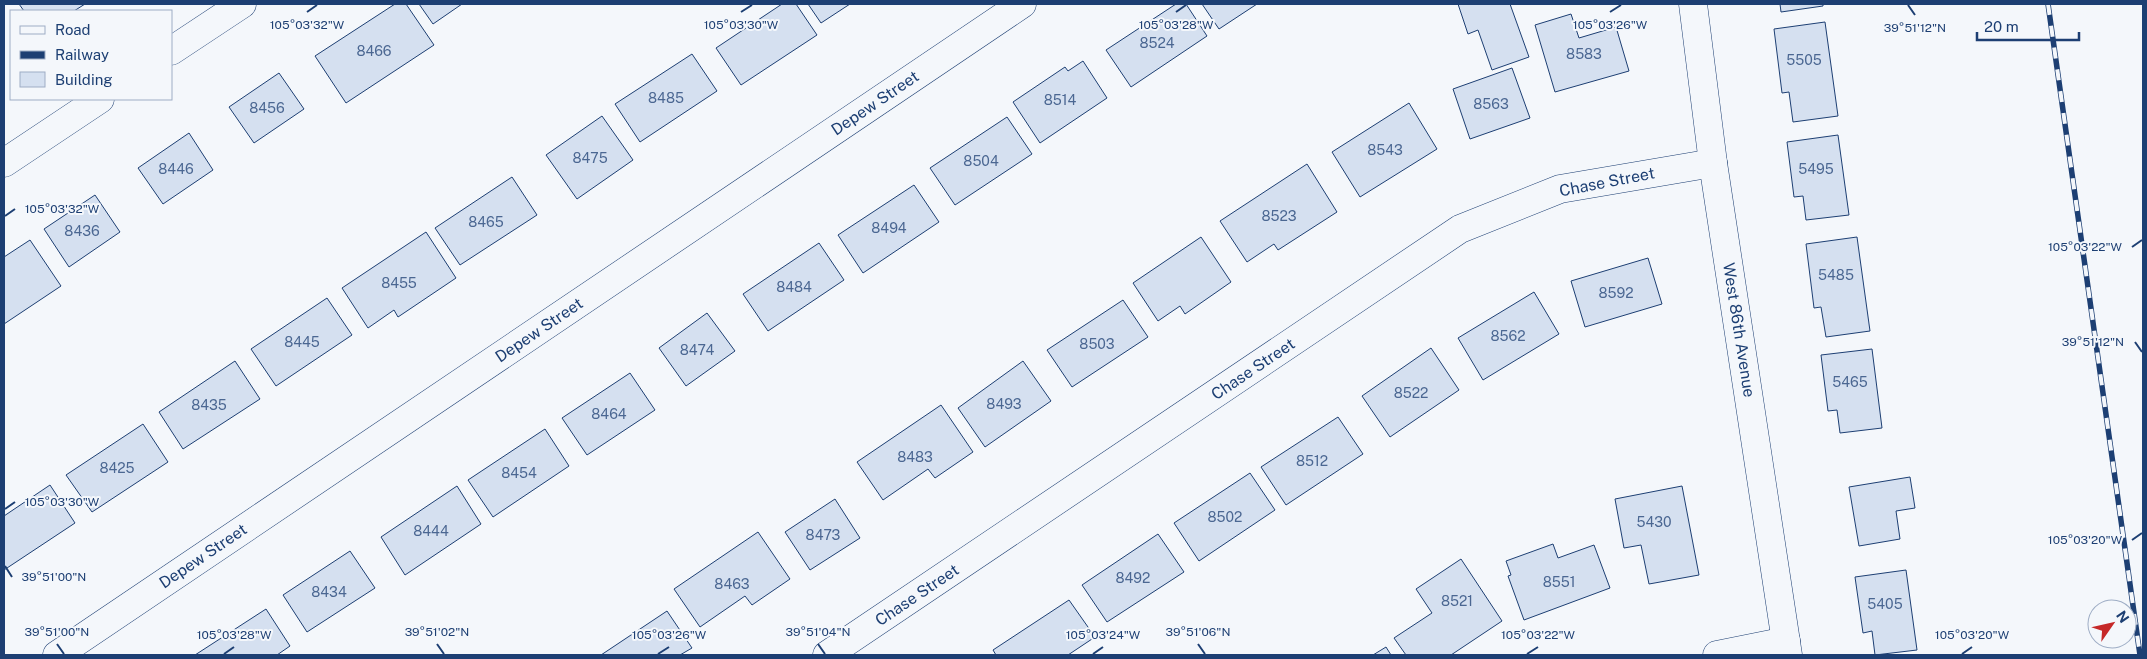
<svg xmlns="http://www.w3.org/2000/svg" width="2147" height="659" viewBox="0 0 2147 659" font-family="'Public Sans',sans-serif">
<rect width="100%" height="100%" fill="#f4f7fb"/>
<g fill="#d5e0f0" stroke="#1d3f73">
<path d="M19 4H85L74 11H24Z"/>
<path d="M395 4H406L434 45 346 103 315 56Z"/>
<path d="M419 4H462L433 24Z"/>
<path d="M782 4H796L817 35 741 85 716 48Z"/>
<path d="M808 4H850L821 23Z"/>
<path d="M1176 4H1186L1207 36 1131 87 1106 50Z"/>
<path d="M1202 4H1257L1219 29Z"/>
<path d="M1458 4H1510L1529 57 1492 70 1478 30 1468 34Z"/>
<path d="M1780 4H1823V6L1781 12Z"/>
<path d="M1571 14 1579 38 1616 27 1629 71 1555 92 1535 25Z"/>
<path d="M1825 22 1838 116 1793 122 1789 92 1782 93 1774 29Z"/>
<path d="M692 54 717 91 640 142 615 104Z"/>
<path d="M1083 61 1107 98 1040 143 1013 102 1065 67 1068 71Z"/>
<path d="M1512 68 1530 118 1470 139 1453 89Z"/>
<path d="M279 73 304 109 254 143 229 107Z"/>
<path d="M1409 103 1437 149 1360 197 1332 152Z"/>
<path d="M602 116 633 160 577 199 546 155Z"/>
<path d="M1007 117 1032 154 955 205 930 168Z"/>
<path d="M189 133 213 170 163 204 138 168Z"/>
<path d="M1838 135 1849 215 1806 220 1803 196 1794 197 1787 142Z"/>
<path d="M1307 164 1337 212 1278 250 1274 244 1247 262 1220 221Z"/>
<path d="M512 177 537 215 460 265 435 228Z"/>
<path d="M914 185 939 222 863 273 838 235Z"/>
<path d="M95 195 120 232 69 267 44 229Z"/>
<path d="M426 232 456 278 398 317 394 310 368 328 342 288Z"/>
<path d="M1201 237 1231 282 1185 314 1180 306 1158 321 1133 283Z"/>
<path d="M1857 237 1870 331 1826 337 1821 307 1814 308 1806 244Z"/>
<path d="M30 240 61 286 4 324V257Z"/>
<path d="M819 243 844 280 768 331 743 294Z"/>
<path d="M1648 258 1662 304 1585 327 1571 281Z"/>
<path d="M1534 292 1559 334 1483 380 1458 338Z"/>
<path d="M327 298 352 335 276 386 251 349Z"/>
<path d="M1123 300 1148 337 1072 387 1047 350Z"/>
<path d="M707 313 735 351 686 386 659 348Z"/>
<path d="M1431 348 1459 390 1390 437 1362 396Z"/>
<path d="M1872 349 1882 428 1840 433 1837 410 1828 411 1821 355Z"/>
<path d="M235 361 260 399 183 449 159 412Z"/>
<path d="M1023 361 1051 401 985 447 958 408Z"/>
<path d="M630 373 655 410 587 455 562 418Z"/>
<path d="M941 405 973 452 935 478 928 469 883 500 857 462Z"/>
<path d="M1338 417 1363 454 1286 505 1261 467Z"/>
<path d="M143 424 168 462 92 512 66 475Z"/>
<path d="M545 429 569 466 493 517 468 480Z"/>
<path d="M1250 473 1275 510 1199 561 1174 523Z"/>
<path d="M1910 477 1915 508 1896 511 1900 539 1859 546 1849 487Z"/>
<path d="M50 485 75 523 4 570V516Z"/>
<path d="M457 486 481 524 405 575 381 537Z"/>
<path d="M1682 486 1699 575 1649 584 1641 545 1624 548 1615 499Z"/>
<path d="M835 499 860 538 810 570 785 532Z"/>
<path d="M758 532 790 579 752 605 745 596 700 627 674 589Z"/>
<path d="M1158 534 1184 572 1107 622 1082 585Z"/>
<path d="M1553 544 1558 558 1594 545 1610 588 1524 620 1508 576 1511 575 1506 561Z"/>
<path d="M350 551 375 588 307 632 283 595Z"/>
<path d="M1461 559 1502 621 1451 655H1406L1394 638 1432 613 1416 589Z"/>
<path d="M1906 570 1917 650 1875 655 1872 631 1863 633 1855 577Z"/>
<path d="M1069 600 1095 637 1068 655H996L993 650Z"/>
<path d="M266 609 290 646 277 655H195Z"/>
<path d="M667 611 692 648 680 655H601Z"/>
<path d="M1386 647 1391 655H1373Z"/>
</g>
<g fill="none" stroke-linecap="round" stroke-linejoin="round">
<defs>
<g id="minor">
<path d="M1693 4 1713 163 1788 655"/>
<path d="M171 51 242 4"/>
<path d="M4 163 100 99"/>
<path d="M57 655 1022 4"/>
<path d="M827 655 1460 229 1560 189 1713 163"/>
<path d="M1717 655 1786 641"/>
</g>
</defs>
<use href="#minor" stroke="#1d3f73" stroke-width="29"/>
<use href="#minor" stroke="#f4f7fb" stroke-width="28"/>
<defs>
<path id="rail" d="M2048 4 2140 655"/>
</defs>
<use href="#rail" stroke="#1d3f73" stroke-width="5.5"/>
<use href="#rail" stroke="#f4f7fb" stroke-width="4" stroke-dasharray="11" stroke-linecap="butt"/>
</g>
<path fill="none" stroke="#1d3f73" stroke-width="2" d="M1908 5 1915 15M307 12 317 5M741 12 752 5M1176 12 1186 5M1610 12 1621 5M5 216 15 209M2132 247 2142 240M2135 342 2142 352M5 509 15 502M2132 540 2142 533M5 566 12 577M57 644 64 654M437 644 444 654M818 644 825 654M1198 644 1205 654M224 654 234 647M658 654 669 647M1093 654 1103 647M1527 654 1538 647M1962 654 1972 647"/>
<g text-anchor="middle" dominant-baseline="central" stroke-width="4" stroke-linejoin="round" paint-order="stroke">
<g font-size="14" fill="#4b6792">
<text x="1157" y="43">8524</text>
<text x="374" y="51">8466</text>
<text x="1584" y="54">8583</text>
<text x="1804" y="60">5505</text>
<text x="666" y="98">8485</text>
<text x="1060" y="100">8514</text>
<text x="1491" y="104">8563</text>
<text x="267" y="108">8456</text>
<text x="1385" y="150">8543</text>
<text x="590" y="158">8475</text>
<text x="981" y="161">8504</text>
<text x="176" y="169">8446</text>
<text x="1816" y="169">5495</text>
<text x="1279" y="216">8523</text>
<text x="486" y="222">8465</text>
<text x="889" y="228">8494</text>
<text x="82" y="231">8436</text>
<text x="1836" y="275">5485</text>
<text x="399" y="283">8455</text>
<text x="794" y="287">8484</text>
<text x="1616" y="293">8592</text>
<text x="1508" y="336">8562</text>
<text x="302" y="342">8445</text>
<text x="1097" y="344">8503</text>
<text x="697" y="350">8474</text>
<text x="1850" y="382">5465</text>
<text x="1411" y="393">8522</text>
<text x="1004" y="404">8493</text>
<text x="209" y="405">8435</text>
<text x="609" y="414">8464</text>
<text x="915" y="457">8483</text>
<text x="1312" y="461">8512</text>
<text x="117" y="468">8425</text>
<text x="519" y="473">8454</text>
<text x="1225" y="517">8502</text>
<text x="1654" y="522">5430</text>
<text x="431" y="531">8444</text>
<text x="823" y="535">8473</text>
<text x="1133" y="578">8492</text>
<text x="1559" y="582">8551</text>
<text x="732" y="584">8463</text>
<text x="329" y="592">8434</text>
<text x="1457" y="601">8521</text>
<text x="1885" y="604">5405</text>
</g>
<g font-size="16" fill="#1d3f73" stroke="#f4f7fb">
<text transform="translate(875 103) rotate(-34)">Depew Street</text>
<text transform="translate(1607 182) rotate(-11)">Chase Street</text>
<text transform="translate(539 330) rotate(-34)">Depew Street</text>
<text transform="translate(1739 330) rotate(81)">West 86th Avenue</text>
<text transform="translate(1253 369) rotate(-34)">Chase Street</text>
<text transform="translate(203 556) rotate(-34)">Depew Street</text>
<text transform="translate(917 595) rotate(-34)">Chase Street</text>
</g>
</g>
<g font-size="12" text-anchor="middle" fill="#1d3f73" stroke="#f4f7fb" stroke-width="4" stroke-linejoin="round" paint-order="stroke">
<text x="307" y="29">105°03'32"W</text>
<text x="741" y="29">105°03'30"W</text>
<text x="1176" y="29">105°03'28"W</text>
<text x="1610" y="29">105°03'26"W</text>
<text x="1915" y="32">39°51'12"N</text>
<text x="62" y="213">105°03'32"W</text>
<text x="2085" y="251">105°03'22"W</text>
<text x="2093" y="346">39°51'12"N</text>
<text x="62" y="506">105°03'30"W</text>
<text x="2085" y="544">105°03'20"W</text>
<text x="54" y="581">39°51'00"N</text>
<text x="57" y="636">39°51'00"N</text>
<text x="437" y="636">39°51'02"N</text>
<text x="818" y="636">39°51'04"N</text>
<text x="1198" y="636">39°51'06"N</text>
<text x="234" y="639">105°03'28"W</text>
<text x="669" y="639">105°03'26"W</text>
<text x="1103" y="639">105°03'24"W</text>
<text x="1538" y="639">105°03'22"W</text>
<text x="1972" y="639">105°03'20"W</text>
</g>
<rect width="2147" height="659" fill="none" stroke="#1d3f73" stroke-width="10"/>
<rect x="10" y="10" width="162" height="90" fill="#f4f7fb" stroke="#9eadc5"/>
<rect x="20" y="26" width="25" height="8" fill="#f4f7fb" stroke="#9eadc5"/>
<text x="55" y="35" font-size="15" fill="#1d3f73">Road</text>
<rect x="20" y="51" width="25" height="8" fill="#1d3f73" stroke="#9eadc5"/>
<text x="55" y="60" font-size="15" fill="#1d3f73">Railway</text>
<rect x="20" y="72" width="25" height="15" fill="#d5e0f0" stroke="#9eadc5"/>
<text x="55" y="85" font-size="15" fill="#1d3f73">Building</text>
<g transform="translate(2112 624) rotate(56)"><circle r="24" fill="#f4f7fb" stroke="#9eadc5"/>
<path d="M0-4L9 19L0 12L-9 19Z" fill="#c62828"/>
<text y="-8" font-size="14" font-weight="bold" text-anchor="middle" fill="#1d3f73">N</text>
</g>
<path d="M1977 32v8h102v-8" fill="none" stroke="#1d3f73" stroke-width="2.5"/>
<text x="1984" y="32" font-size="15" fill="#1d3f73" stroke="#f4f7fb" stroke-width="4" paint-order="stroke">20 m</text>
</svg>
